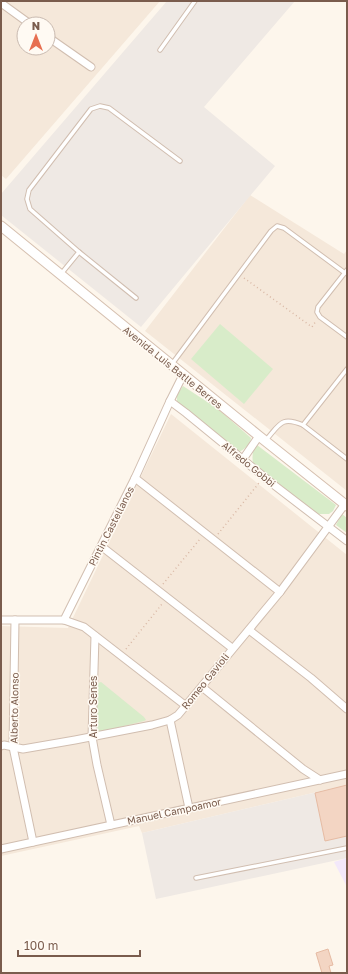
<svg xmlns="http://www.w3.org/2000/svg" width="348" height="974" viewBox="0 0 348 974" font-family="'Golos Text',sans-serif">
<rect width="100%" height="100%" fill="#fdf6ec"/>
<g fill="#f5e8da" fill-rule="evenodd">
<path d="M1 1H160L6 179 1 175ZM24 24H48V48H24Z"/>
<path d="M250 195 344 254 347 250V491L145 331Z"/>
<path d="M171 414 347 555V785L142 833 139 826 1 856V626L68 628Z"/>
</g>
<g fill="#efe9e4">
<path d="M167 1H295L204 107 275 166 141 327 1 215V194Z"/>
<path d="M347 785V858L156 899 142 833Z"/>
</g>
<path fill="#f3e8fa" d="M347 858V887L334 862Z"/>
<g fill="#d8ecc9">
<path d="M220 324 273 369 244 404 191 359Z"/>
<path d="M183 386 218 409 251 438C250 445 245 449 239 452L177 402V395Z"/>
<path d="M257 445 336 505 333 511 329 514H316L253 463C252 457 252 450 257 445Z"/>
<path d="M342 514 347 518V533L336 525Z"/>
<path d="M101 682 144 717 146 720 144 721 100 732 97 731V686L98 683Z"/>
</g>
<g fill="#f3d5c3" stroke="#e6bba3">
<path d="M347 785V836L325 841 315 793Z"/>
<path d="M328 949 333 965 329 966 331 973H322L316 953Z"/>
</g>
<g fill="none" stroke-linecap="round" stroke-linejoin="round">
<defs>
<g id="service">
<path d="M160 50 195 1"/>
<path d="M347 270 318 307 317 312 320 317 347 337"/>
<path d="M61 274 79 252"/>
<path d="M136 298 79 252 30 209 27 199 29 190 91 109 100 106 109 108 180 161"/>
<path d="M172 364 271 231 277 226 284 228 345 273"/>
<path d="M303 425 347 459"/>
<path d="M266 440C280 424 281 416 303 425L347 369"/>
<path d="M196 878 347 848"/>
</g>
<g id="minor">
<path d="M1 3 30 24"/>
<path d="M48 37 91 67"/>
<path d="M170 401 186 413 274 485 347 541"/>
<path d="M243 459 259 436"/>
<path d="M135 478 280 592"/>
<path d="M101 546 232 648"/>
<path d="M1 620H64L135 478 170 401 183 375"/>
<path d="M15 620 13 747 33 842"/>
<path d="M64 620 84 627 186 706"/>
<path d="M249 630 311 678 347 709"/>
<path d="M95 636 92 737 97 765 111 825"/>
<path d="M202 687 303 769 320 780"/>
<path d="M170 720 189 808"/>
<path d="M1 746 4 745 23 749 75 740 152 725 170 720 178 715 280 592 345 504"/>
<path d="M1 849 347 774"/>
</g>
<path id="secondary" d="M1 226 259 436 347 506"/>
</defs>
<use href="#service" stroke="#d1beb0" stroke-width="5.5"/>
<use href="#minor" stroke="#d1beb0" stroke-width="9"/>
<use href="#secondary" stroke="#d6c0b0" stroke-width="11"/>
<g stroke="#d9b8a5" stroke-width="1.5" stroke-dasharray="1 3" stroke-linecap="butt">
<path d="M244 278 312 327 316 321"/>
<path d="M218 534 259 483"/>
<path d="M163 584 200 539"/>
<path d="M126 649 162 604"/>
</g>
<use href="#service" stroke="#fff" stroke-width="3.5"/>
<use href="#minor" stroke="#fff" stroke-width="7"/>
<use href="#secondary" stroke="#fff" stroke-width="9"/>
</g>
<g text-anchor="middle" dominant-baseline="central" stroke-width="3" stroke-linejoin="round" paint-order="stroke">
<g font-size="10" fill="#7a5c4d" stroke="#fffaf3">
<text transform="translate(173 367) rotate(39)">Avenida Luis Batlle Berres</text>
<text transform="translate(249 464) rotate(39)">Alfredo Gobbi</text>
<text transform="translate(111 526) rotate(-63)">Pintin Castellanos</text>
<text transform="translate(205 681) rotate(-51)">Romeo Gavioli</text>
<text transform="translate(93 707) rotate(-90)">Arturo Senes</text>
<text transform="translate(14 708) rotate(-89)">Alberto Alonso</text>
<text transform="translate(174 811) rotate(-12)">Manuel Campoamor</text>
</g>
</g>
<rect width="348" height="974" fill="none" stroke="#7a5c4d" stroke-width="4"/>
<g transform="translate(36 36)"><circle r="19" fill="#fffaf3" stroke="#cabbb1"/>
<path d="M0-3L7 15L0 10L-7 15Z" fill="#e76f51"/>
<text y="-6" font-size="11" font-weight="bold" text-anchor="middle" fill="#7a5c4d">N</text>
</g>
<path d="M18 950v6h122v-6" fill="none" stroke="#7a5c4d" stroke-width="2"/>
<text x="24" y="950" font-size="12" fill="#7a5c4d" stroke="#fffaf3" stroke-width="3" paint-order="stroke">100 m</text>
</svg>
